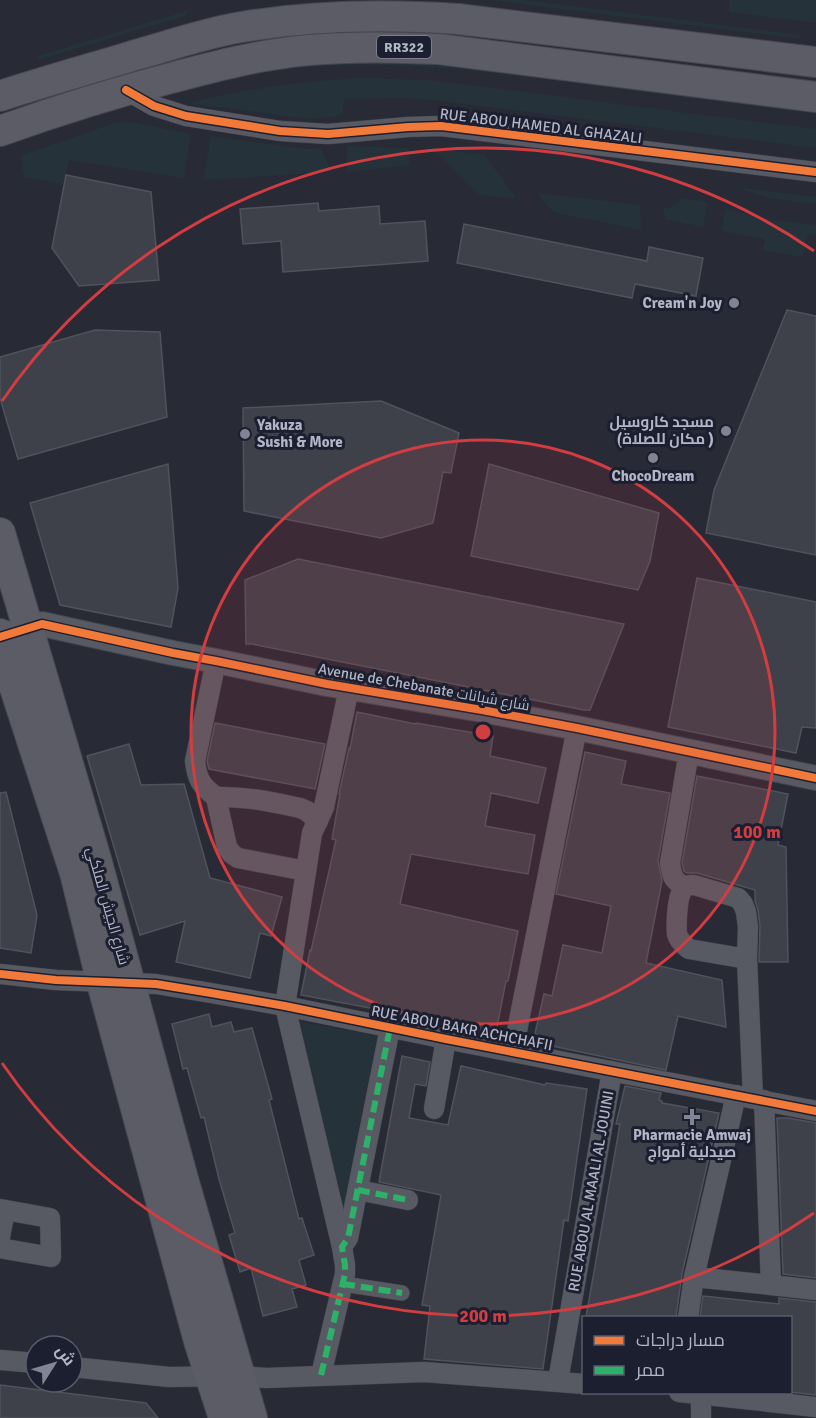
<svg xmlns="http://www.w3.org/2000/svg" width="816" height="1418" viewBox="0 0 816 1418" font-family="Signika,Cairo,sans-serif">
<rect width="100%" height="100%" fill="#282a35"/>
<g fill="#25323a">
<path d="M490 0H523L800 35 803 39Z"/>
<path d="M729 0H816V23L729 12Z"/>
<path d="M189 10 185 16 39 60 38 56Z"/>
<path d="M387 61 460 65 816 110V114C738 104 660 94 582 84 440 65 312 49 172 93L171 90 202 81 313 62Z"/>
<path d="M359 78 428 80 816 129V148L433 100 403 98 344 99 343 115 332 117 308 119 187 103C244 89 300 81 359 78Z"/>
<path d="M122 122 137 123 191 134 184 178 69 160 63 184 24 177 20 156 114 123Z"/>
<path d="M211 136 306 149 321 148 332 172 203 180Z"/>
<path d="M347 146 409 148V165L347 172Z"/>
<path d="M434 149 484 154 517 199 480 195Z"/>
<path d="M734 187 816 197V204L769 198Z"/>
<path d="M537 193 640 205 641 230 553 212Z"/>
<path d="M683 198 707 202 703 227 665 219 663 207 668 209Z"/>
<path d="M725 208 772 220 816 225V235L808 234 803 257 762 250 765 239 722 231Z"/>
<path d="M295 1021 384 1037 347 1229Z"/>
</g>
<g fill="#3e404a" stroke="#50525d" stroke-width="1.5">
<path d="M66 175 151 192 159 280 79 286 52 248Z"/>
<path d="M318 203 319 211 379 206 380 224 425 221 428 261 283 272 281 241 243 244 240 209Z"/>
<path d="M464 224 647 261 649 247 703 258 696 296 635 284 632 298 457 263Z"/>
<path d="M787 310 816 316V555L706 533 714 490Z"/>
<path d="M95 330 160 332 167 417 18 459 0 398V357Z"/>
<path d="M381 401 459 433 451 473 443 472 433 523 381 538 244 511 243 408Z"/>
<path d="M168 464 178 588 171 627 60 605 30 503Z"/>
<path d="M489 464 659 513 650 561 638 590 471 556Z"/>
<path d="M298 559 624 624 590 710H584L252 644H246L245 580Z"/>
<path d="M697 578 816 602V728L802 727 796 753 668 727Z"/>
<path d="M357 712 415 724 416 723 493 736 490 756 546 768 538 803 491 793 485 826 535 835 528 874 411 854 400 904 518 931 508 981H506L496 1032 301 995 310 950 311 951 336 840 332 839 340 794H339L349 748 350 749Z"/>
<path d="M215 723 325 744 315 789 209 769 207 761Z"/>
<path d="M129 744 141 785 184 784 210 878 282 897 271 936 260 933 250 978 176 962 185 921 140 935 87 756Z"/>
<path d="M585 752 626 761 621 784 670 793 658 861 662 881 646 963 722 980 726 1027 678 1016 666 1070 533 1042 544 994 552 996 563 945 602 953 611 906 556 894Z"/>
<path d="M697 776 788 794 778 845 786 847 788 962H759L760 926 758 910 755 901V890L697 873H687L684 871 682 863Z"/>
<path d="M6 792 37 915 31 953 0 948V793Z"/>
<path d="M209 1014 212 1027 231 1022 234 1032 252 1028 272 1099 269 1100 299 1219 302 1218 314 1255 299 1260 306 1285 292 1289 297 1307 263 1316 251 1268 240 1272 229 1235 235 1233 219 1179 204 1117 201 1118 187 1068 183 1069 172 1024Z"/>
<path d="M402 1056 430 1062 426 1086 415 1084 409 1118 448 1125 461 1066 545 1085 546 1083 587 1089 568 1221 564 1220 543 1369 424 1359 430 1306 422 1305 441 1195 379 1182Z"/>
<path d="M625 1086 661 1093 659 1100 662 1101V1103L719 1113 682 1274 676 1317H586L620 1124H616Z"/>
<path d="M777 1118H788L816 1123V1278L783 1274Z"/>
<path d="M703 1296 779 1304V1298L816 1302V1395L790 1392V1317H700Z"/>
<path d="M0 1385 146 1403 158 1418H0Z"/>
</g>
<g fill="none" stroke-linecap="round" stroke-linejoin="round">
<defs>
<path id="pedestrian" d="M343 1284 402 1293"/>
<g id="minor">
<path d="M126 90 154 106 186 116 280 131 328 134 408 127 441 126 816 172"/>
<path d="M216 797C201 786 197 779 195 761L216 661"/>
<path d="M306 871 238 858 232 854 227 847 216 797C245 796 272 802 300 808L307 811 318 821"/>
<path d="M685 887C673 880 672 877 670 863L689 752"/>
<path d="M747 959 689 949C684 945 679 941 677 934 676 926 677 898 682 891 685 885 689 885 694 885L738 898 743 904 746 912 748 927 747 959 753 1098"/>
<path d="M0 974 56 980 156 984 211 993 285 1006 446 1039 816 1111"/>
<path d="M513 1051 577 728"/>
<path d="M736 1095 694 1277 771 1285 764 1100"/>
<path d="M434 1109 446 1039"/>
<path d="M358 1190 408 1200"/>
<path d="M0 1209 50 1218 51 1257 0 1248"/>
<path d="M0 1237 5 1210"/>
<path d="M342 1247 285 1006 312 833 324 807 349 688"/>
<path d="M771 1285 816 1290"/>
<path d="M688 1318 694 1277"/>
<path d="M0 1360 36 1363"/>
<path d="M72 1367 169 1377 241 1376 266 1378 424 1372 584 1384"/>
<path d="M321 1375 345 1274V1265L342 1247 348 1238 390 1028"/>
<path d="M558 1381 612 1071"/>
<path d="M679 1392 816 1407"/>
<path d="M701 1395V1418"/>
</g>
<path id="tertiary" d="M12 633 42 624 173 653 216 661 327 684 482 710 577 728 816 778"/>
<g id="primary">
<path d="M0 96C46 81 93 68 139 54 171 45 203 34 236 28 309 15 383 14 458 19L816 62"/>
<path d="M0 131C56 111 113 93 171 78 216 66 262 54 310 50 353 46 395 47 438 49L816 97"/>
<path d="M0 533 96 859 183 1179 252 1418"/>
<path d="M0 634 14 685 75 873 102 983 138 1116 199 1341 224 1418"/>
</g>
</defs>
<use href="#pedestrian" stroke="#43444c" stroke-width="16"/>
<use href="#minor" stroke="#43444c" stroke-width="21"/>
<use href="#tertiary" stroke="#43444c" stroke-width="26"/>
<use href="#primary" stroke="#464752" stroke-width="32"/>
<use href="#pedestrian" stroke="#585a63" stroke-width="15"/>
<use href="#minor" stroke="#585a63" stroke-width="20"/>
<use href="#tertiary" stroke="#585a63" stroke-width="24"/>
<use href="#primary" stroke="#5b5c65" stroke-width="30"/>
<g stroke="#2db169" stroke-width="6" stroke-dasharray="12 6" stroke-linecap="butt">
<path d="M358 1190 408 1200"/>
<path d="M343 1284 402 1293"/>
<path d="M321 1375 345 1274V1265L342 1247 348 1238 390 1028"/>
</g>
<defs>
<g id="cycleway">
<path d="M126 90 154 106 186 116 280 131 328 134 408 127 441 126 816 172"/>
<path d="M0 637 42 624 173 653 216 661 327 684 482 710 577 728 816 778"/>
<path d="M0 974 56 980 156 984 211 993 285 1006 446 1039 816 1111"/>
</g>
</defs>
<use href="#cycleway" stroke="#1c1f2f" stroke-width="11"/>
<use href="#cycleway" stroke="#f17a3a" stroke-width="8"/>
</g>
<circle cx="483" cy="732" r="292" fill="#d13d40" fill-opacity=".12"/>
<g fill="none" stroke="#d13d40" stroke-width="3">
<circle cx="483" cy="732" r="292"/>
<path d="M814 1213A584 584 0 0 1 2 1063M2 401A584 584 0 0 1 814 251"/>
</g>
<g fill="#828493" stroke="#1c1f2f" stroke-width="2">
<circle cx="734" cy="303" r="6"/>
<circle cx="726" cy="431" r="6"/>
<circle cx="245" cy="434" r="6"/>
<circle cx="653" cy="458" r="6"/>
<path d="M689 1108h6v6h6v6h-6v6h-6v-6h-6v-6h6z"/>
</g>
<g text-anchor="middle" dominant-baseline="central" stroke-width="6" stroke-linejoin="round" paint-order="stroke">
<rect fill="#1c1f2f" stroke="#858899" stroke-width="1.5" x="377" y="36" width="54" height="22" rx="4.5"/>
<g font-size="14" font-weight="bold" fill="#b2b5c6">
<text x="404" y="47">RR322</text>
</g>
<g font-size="15" fill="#b2b5c6" stroke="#1c1f2f">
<text transform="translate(541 126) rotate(7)">RUE ABOU HAMED AL GHAZALI</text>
<text transform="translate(424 687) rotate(10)">Avenue de Chebanate شارع شبانات</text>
<text transform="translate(108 906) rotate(74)">شارع الجيش الملكي</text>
<text transform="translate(462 1028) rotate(11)">RUE ABOU BAKR ACHCHAFII</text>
<text transform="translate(591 1191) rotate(-80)">RUE ABOU AL MAALI AL JOUINI</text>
</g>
<g font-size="15" font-weight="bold" fill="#b2b5c6" stroke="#1c1f2f" text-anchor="end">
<text x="722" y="303">Cream'n Joy</text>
<text x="714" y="422">مسجد كاروسيل<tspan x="714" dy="17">(مكان للصلاة )</tspan></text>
<text x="257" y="425" text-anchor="start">Yakuza<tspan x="257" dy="17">Sushi &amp; More</tspan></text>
<text x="653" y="476" text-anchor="middle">ChocoDream</text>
<text x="692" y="1135" text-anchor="middle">Pharmacie Amwaj<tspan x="692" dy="17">صيدلية أمواج</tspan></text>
</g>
</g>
<circle cx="483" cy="732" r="9" fill="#d13d40" stroke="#1c1f2f" stroke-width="3"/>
<g font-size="18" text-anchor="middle" font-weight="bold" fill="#d13d40" stroke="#1c1f2f" stroke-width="6" stroke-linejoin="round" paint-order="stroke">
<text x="757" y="838">100 m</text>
<text x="483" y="1322">200 m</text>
</g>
<rect x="582" y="1316" width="210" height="78" fill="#1c1f2f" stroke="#585b6b" stroke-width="1.5"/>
<rect x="594" y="1336" width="30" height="9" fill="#f17a3a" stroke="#585b6b" stroke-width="1.5"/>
<text x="636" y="1346" font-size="18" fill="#b2b5c6">مسار دراجات</text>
<rect x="594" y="1366" width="30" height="9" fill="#2db169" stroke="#585b6b" stroke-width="1.5"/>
<text x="636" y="1376" font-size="18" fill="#b2b5c6">ممر</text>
<g transform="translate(54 1364) rotate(53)"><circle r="28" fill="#1c1f2f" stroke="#585b6b" stroke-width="1.5"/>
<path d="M0-4.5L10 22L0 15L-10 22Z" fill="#828493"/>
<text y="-9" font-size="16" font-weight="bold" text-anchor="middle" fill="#b2b5c6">ش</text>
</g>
</svg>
